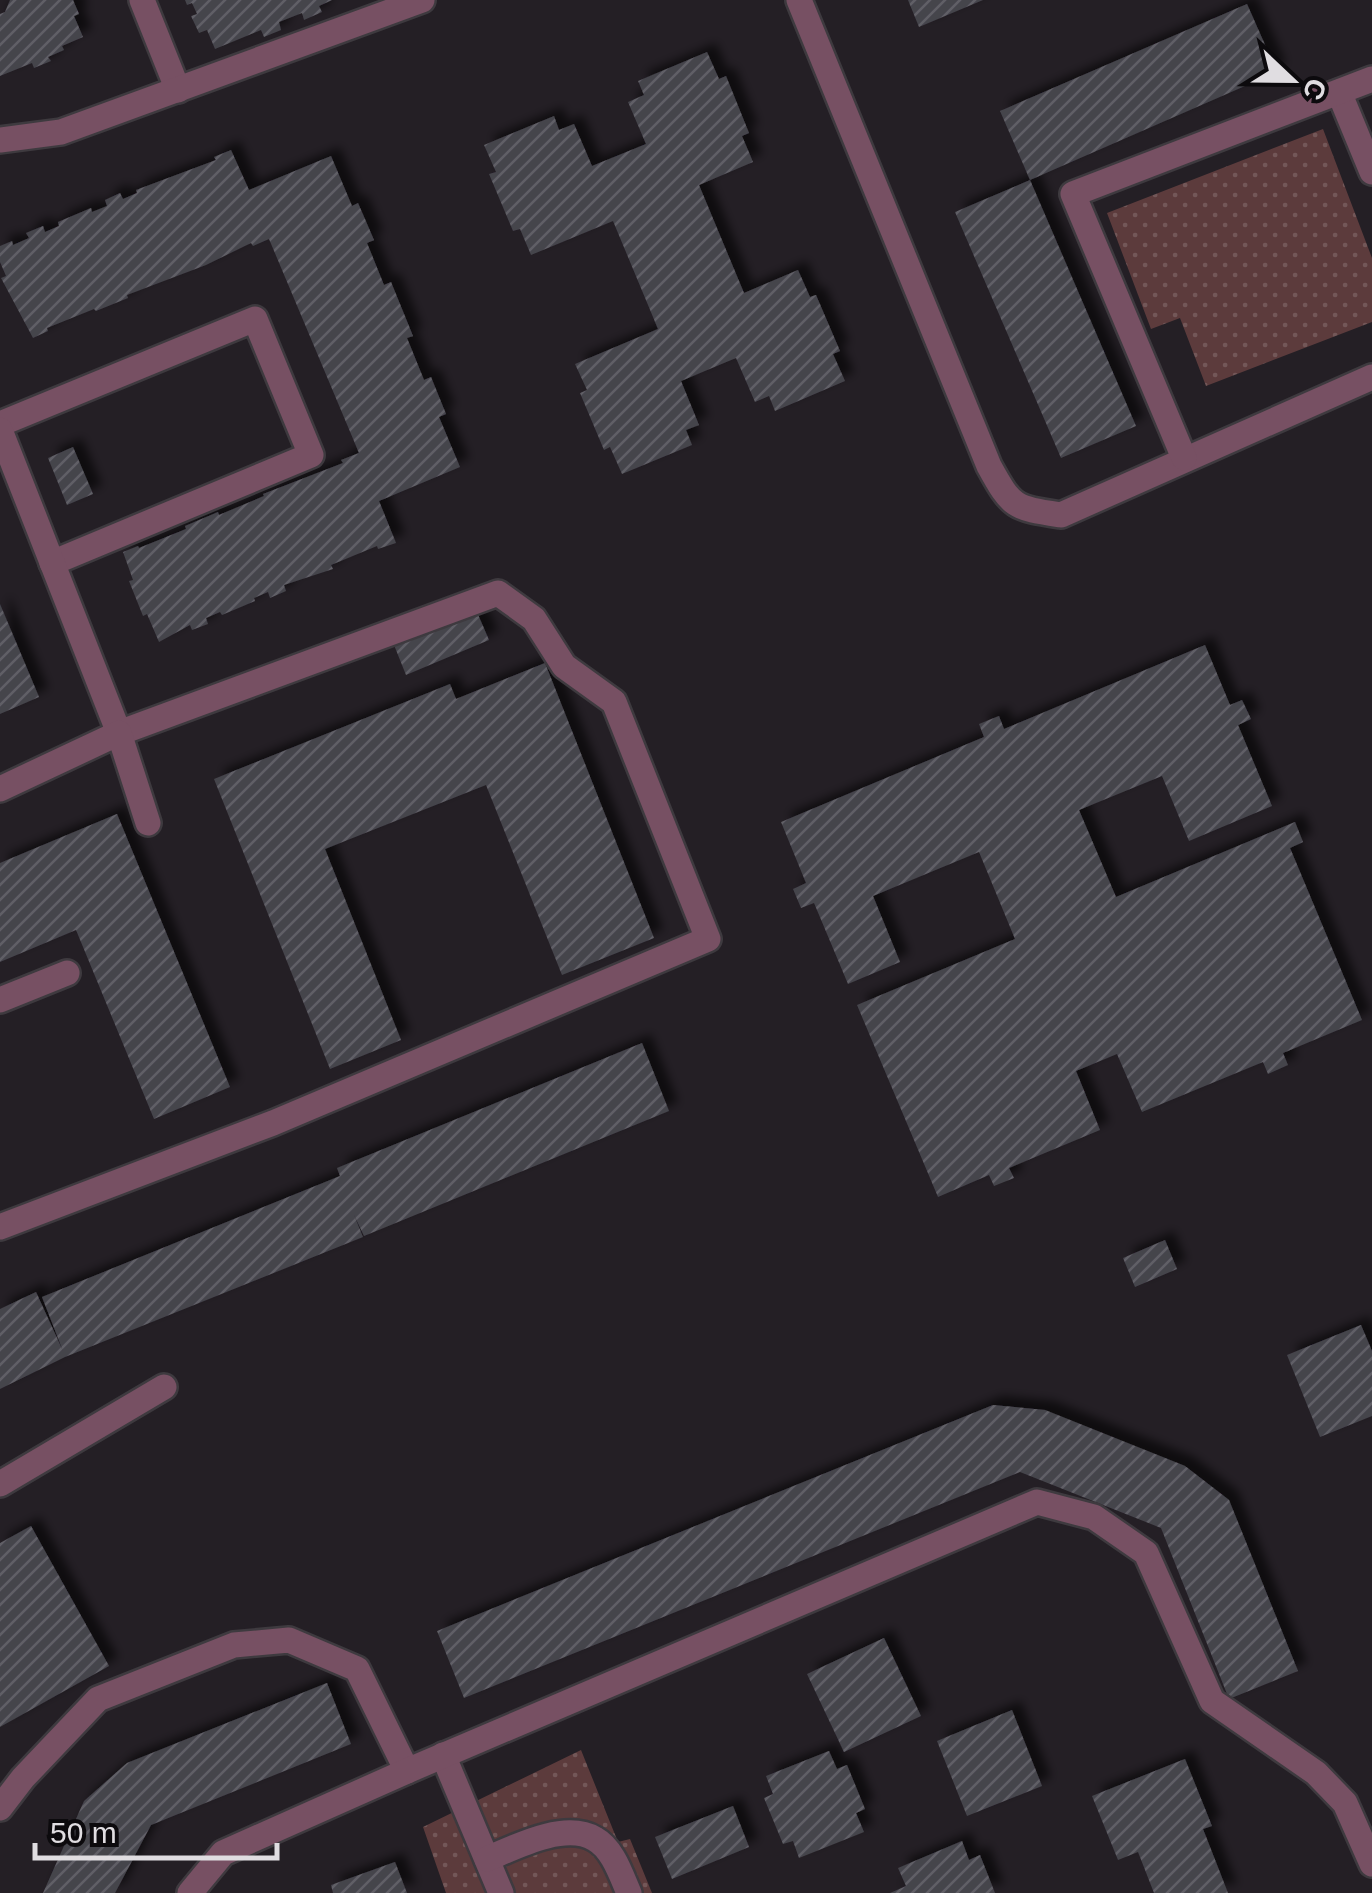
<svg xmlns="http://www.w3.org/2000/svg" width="1372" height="1893" viewBox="0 0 1372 1893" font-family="Arial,sans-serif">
<defs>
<pattern id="grass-dots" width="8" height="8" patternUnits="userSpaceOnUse" patternTransform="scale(2.5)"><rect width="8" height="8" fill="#5c3b3c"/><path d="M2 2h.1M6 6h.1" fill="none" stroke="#735758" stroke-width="1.8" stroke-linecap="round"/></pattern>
<pattern id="building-hatch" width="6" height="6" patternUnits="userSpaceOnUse" patternTransform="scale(2.5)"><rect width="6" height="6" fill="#45444c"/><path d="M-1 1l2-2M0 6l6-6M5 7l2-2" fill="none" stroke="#605f66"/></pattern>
<filter id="shadow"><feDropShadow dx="9" dy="-9" stdDeviation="5" flood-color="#0009"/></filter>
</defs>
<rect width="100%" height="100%" fill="#241f25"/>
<g fill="url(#grass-dots)">
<path d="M1323 129 1372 258V322L1206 386 1180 318 1151 329 1107 213Z"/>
<path d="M581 1750 618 1842 630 1839 652 1893H446L423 1827Z"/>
</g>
<g fill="url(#building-hatch)" filter="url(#shadow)">
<path d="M10 0H73L79 14 74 16 83 37 62 46 64 50 48 57 51 61 34 68 32 63 0 76V14L5 12Z"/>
<path d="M185 0H332L319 6 322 12 304 20 302 13 279 22 281 30 264 37 261 30 215 49 207 30 199 33 191 16 197 14 192 3 187 5Z"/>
<path d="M908 0H983L919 27Z"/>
<path d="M1247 4 1277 72 1030 180 1000 111Z"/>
<path d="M707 52 719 79 726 76 749 133 742 136 753 162 699 185 744 293 798 270 810 297 816 295 840 351 833 354 845 381 775 411 769 396 755 402 736 358 681 381 699 425 686 430 692 445 622 474 610 447 604 450 580 393 587 390 575 364 658 329 613 221 531 255 520 229 513 231 489 174 496 172 484 145 554 116 559 130 574 124 592 166 646 144 628 102 644 95 638 81Z"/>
<path d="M231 150 249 190 331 156 352 206 358 203 374 240 367 243 384 285 391 282 413 336 407 338 424 380 431 377 446 414 439 417 460 467 379 501 396 543 378 549 377 546 331 565 333 569 284 585 286 591 270 598 268 592 254 598 255 601 222 615 220 612 206 618 208 624 192 630 190 625 159 642 147 614 143 616 129 581 133 580 123 552 138 546 139 548 186 529 185 526 218 512 219 515 264 496 263 494 343 463 341 460 359 453 269 239 253 246 251 243 206 265 127 295 128 298 96 311 94 309 47 328 48 331 33 338 1 278 6 276 0 262V246L12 241 13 245 29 238 26 233 43 226 45 232 59 226 58 222 91 208 92 212 107 206 105 200 120 193 123 199 137 193 136 190 216 160 214 157Z"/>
<path d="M1030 180 1136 426 1061 458 955 212Z"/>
<path d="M73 447 93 494 67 505 48 458Z"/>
<path d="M0 604 39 697 0 714Z"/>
<path d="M476 610 489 640 406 675 394 645Z"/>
<path d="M1205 645 1230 705 1242 700 1251 719 1238 725 1272 806 1189 841 1162 776 1079 810 1116 897 1295 822 1303 842 1290 848 1362 1020 1283 1053 1288 1065 1268 1074 1263 1062 1142 1112 1117 1054 1076 1071 1100 1130 1009 1168 1014 1178 994 1186 989 1175 938 1197 857 1005 1015 939 979 852 873 896 900 962 848 984 814 903 801 908 793 889 806 883 781 822 984 737 979 724 999 716 1004 729Z"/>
<path d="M545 663 654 938 562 975 486 785 325 849 401 1040 330 1069 214 779 450 684 456 699Z"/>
<path d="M117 814 230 1087 154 1119 76 930 0 962V863Z"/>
<path d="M642 1043 669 1111 364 1236 354 1215 363 1237 65 1357 0 1389V1309L36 1292 63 1351 42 1297 340 1176 337 1168Z"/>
<path d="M1165 1240 1177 1269 1135 1287 1123 1258Z"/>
<path d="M1361 1325 1372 1351V1416L1320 1437 1287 1355Z"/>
<path d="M993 1405 1045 1410 1185 1466 1229 1500 1298 1671 1229 1699 1161 1528 1020 1472 464 1698 437 1631Z"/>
<path d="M31 1526 109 1666 0 1727V1543Z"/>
<path d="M884 1638 921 1716 844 1752 807 1674Z"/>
<path d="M327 1683 351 1744 151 1825 115 1893H43L84 1801 127 1763Z"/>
<path d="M1012 1710 1042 1786 967 1816 937 1741Z"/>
<path d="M829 1751 837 1769 847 1765 865 1809 856 1813 864 1832 799 1858 793 1841 783 1844 764 1798 773 1794 766 1776Z"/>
<path d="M1185 1759 1212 1826 1203 1829 1228 1893H1154L1138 1852 1118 1860 1092 1796Z"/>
<path d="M733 1806 749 1847 672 1879 655 1837Z"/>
<path d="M962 1841 969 1860 980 1855 995 1893H890L906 1886 898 1868Z"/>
<path d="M395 1862 407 1893H333L331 1885Z"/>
</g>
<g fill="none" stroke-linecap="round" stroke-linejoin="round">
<defs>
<g id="minor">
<path d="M142 0 178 90"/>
<path d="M799 0 989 466C1012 508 1014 508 1061 515L1372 377"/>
<path d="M1339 92 1372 172"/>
<path d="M0 140 61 132 422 0"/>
<path d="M0 424 255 319 311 455 52 563"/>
<path d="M0 430 119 733 498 593 534 619 564 666 614 702 708 939 273 1123 0 1227"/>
<path d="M1184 458 1073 194 1372 79"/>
<path d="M0 789 119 733 148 823"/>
<path d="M0 1000 67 973"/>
<path d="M0 1484 164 1387"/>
<path d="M443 1755 501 1893"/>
<path d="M0 1808 23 1778 98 1699 234 1645 289 1640 357 1669 407 1771"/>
<path d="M487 1859C515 1847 565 1821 595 1839 613 1849 621 1875 629 1893"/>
<path d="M190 1893 223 1853 407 1771 1037 1502 1094 1517 1146 1553 1212 1701 1316 1773 1345 1803 1372 1864"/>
</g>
</defs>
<use href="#minor" stroke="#3e3a3f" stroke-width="30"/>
<use href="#minor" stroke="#775063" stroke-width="25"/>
</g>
<g transform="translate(1292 80) rotate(112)" stroke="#0c0a0d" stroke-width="8" paint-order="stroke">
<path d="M0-8L18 38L0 25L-18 38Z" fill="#e0dde1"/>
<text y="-15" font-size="28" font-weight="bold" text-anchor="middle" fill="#e0dde1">С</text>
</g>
<path d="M35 1843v15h242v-15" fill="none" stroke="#e0dde1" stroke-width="5"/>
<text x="50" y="1843" font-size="30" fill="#e0dde1" stroke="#0c0a0d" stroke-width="8" paint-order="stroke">50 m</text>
</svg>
